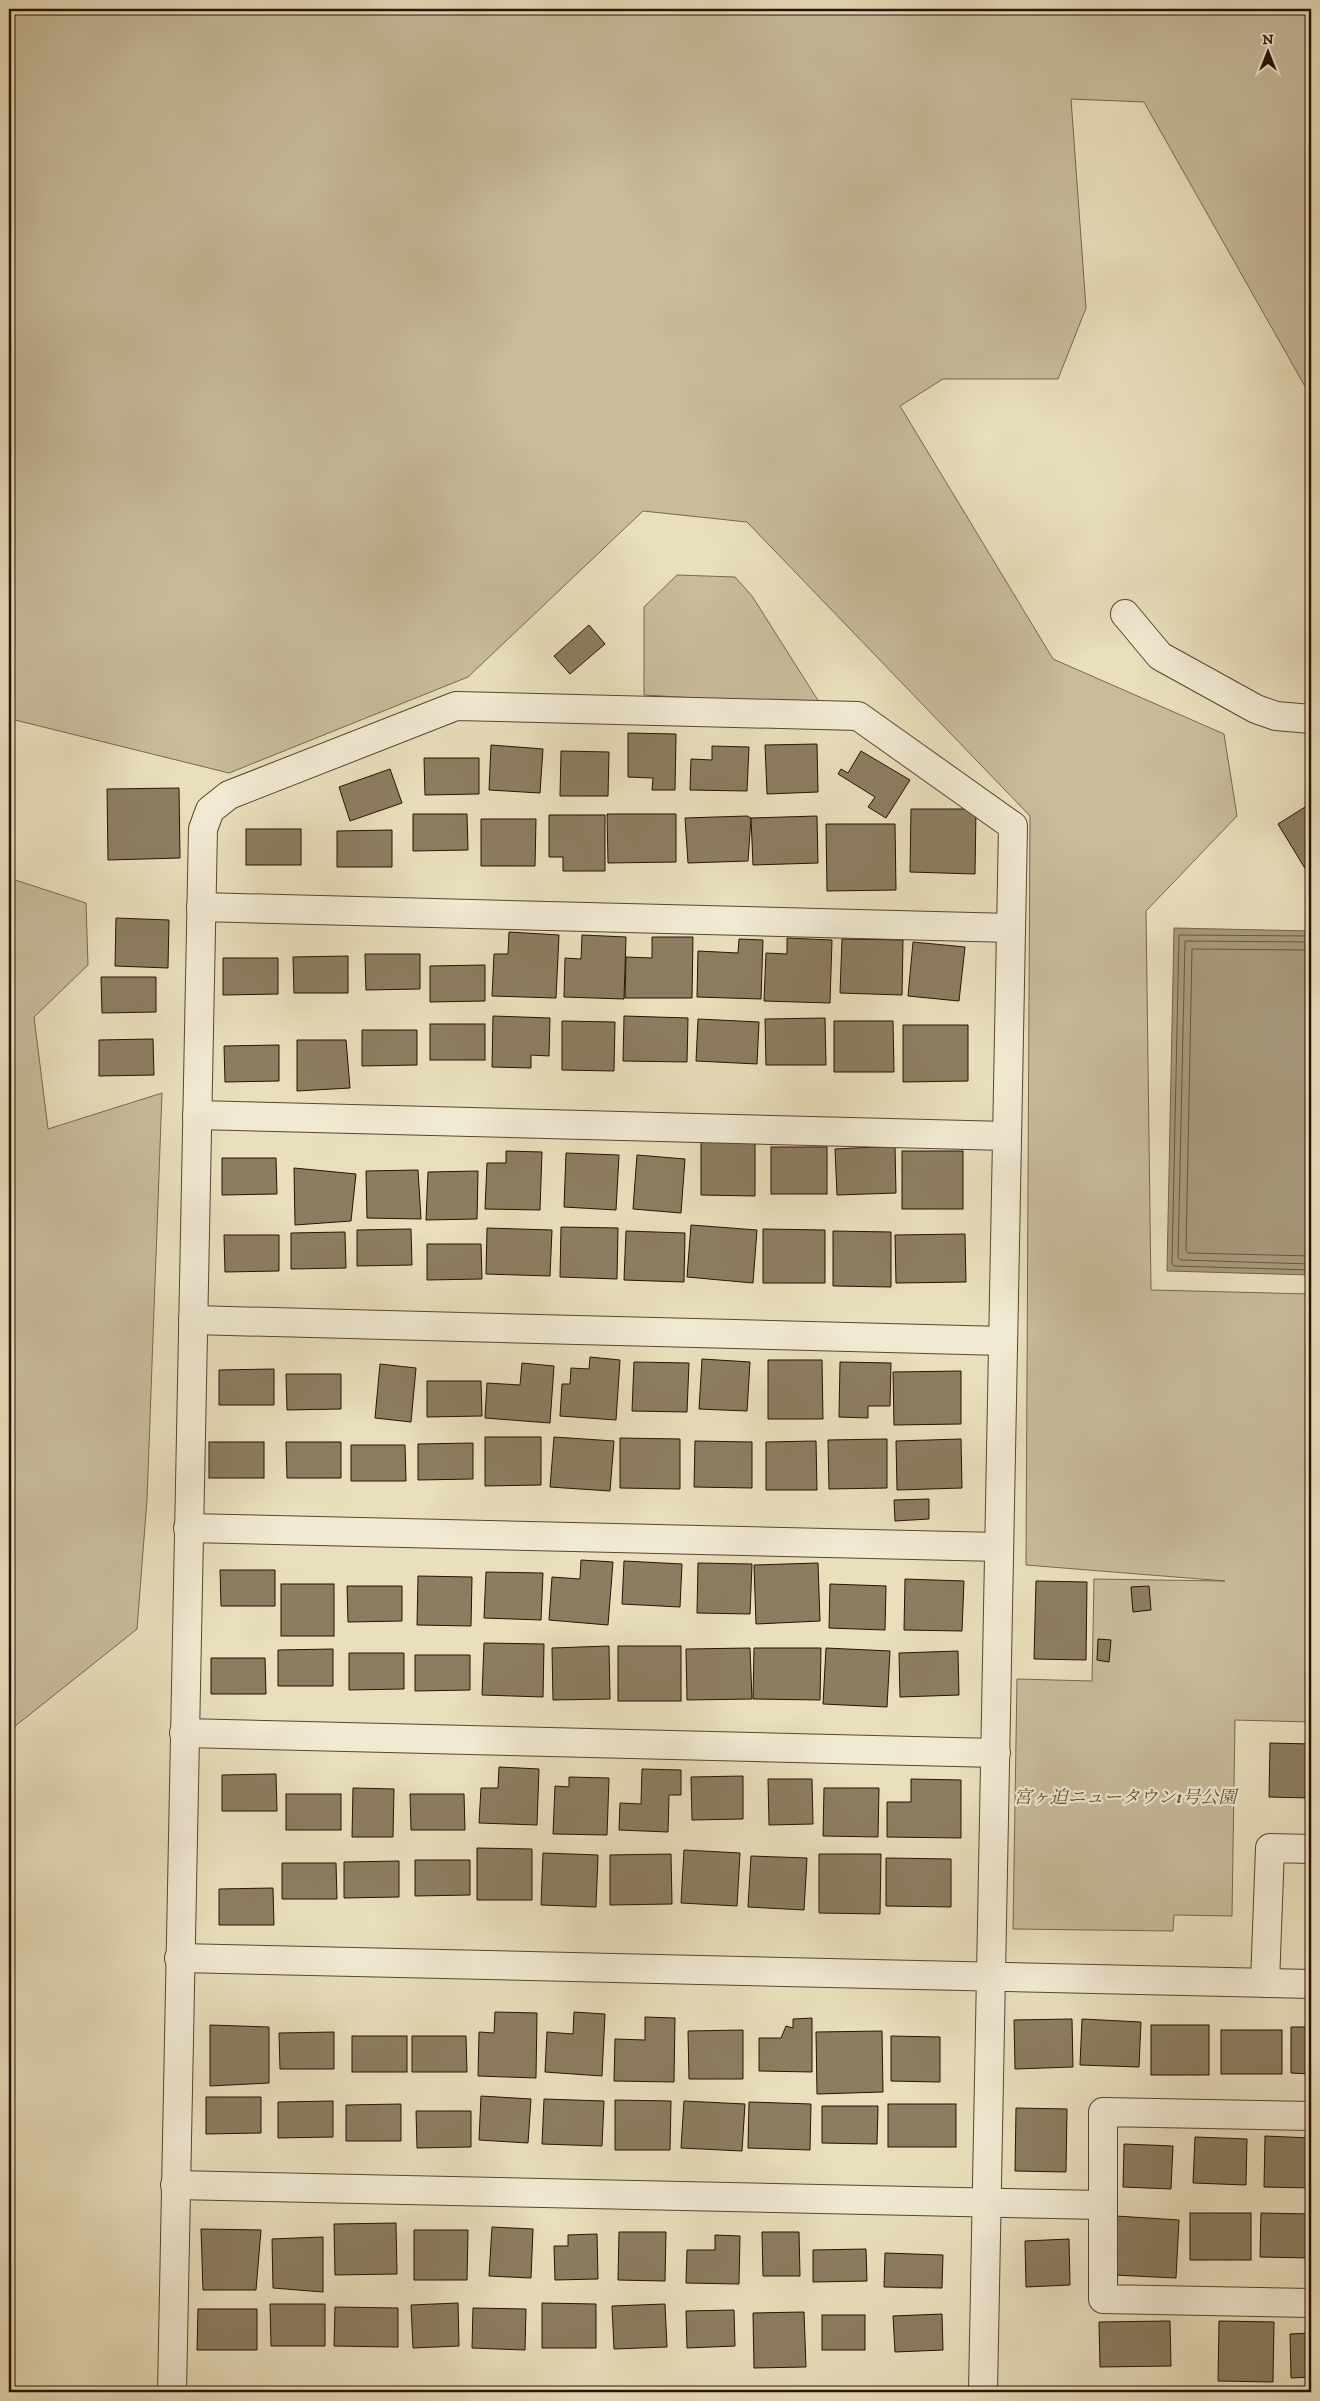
<svg xmlns="http://www.w3.org/2000/svg" width="1320" height="2401" viewBox="0 0 1320 2401" font-family="'IM FELL DW Pica','Noto Serif JP',serif">
<rect width="100%" height="100%" fill="#e9dfbc"/>
<filter id="stains"><feTurbulence type="fractalNoise" baseFrequency=".004" numOctaves="4"/><feColorMatrix values="0 0 0 0 .2 0 0 0 0 .09 0 0 0 0 .02 0 0 0 .5 -.17"/></filter>
<radialGradient id="worn" r=".72"><stop offset=".6" stop-color="#630" stop-opacity="0"/><stop offset="1" stop-color="#630" stop-opacity=".3"/></radialGradient>
<g fill="#c8bc9c" stroke="#78674e">
<path d="M9 9H1311V397L1144 102 1071 99 1086 308 1058 379H943L900 406 1053 659 1224 734 1237 816 1146 911 1151 1290 1311 1294V1722L1235 1720 1232 1916 1174 1915 1173 1931 1013 1929 1017 1679 1092 1681 1094 1579 1225 1581 1026 1565 1030 816 747 522 643 511 468 677 229 773 11 719 9 724Z"/>
<path d="M677 575 735 577 752 596 821 705 644 695V607Z"/>
<path d="M9 878 86 903 88 965 34 1017 48 1129 162 1093 147 1500 137 1629 9 1731Z"/>
</g>
<path fill="#a7997c" stroke="#74634a" d="M1174 928 1311 931V1275L1167 1271Z"/>
<g fill="none" stroke-linecap="round" stroke-linejoin="round">
<g stroke="#68563e" stroke-width="1">
<path d="M1311 936 1179 935 1172 1264 1174 1266 1311 1270"/>
<path d="M1311 942 1185 941 1178 1258 1181 1260 1311 1264"/>
<path d="M1311 950 1192 949 1186 1250 1188 1253 1311 1256"/>
</g>
</g>
<g fill="#8c7d62" stroke="#281200">
<path d="M589 625 605 644 570 674 554 656Z"/>
<path d="M628 733 676 734 675 790H652L653 778 628 777Z"/>
<path d="M817 744 818 792 767 794 765 745Z"/>
<path d="M491 745 543 749 540 793 489 790Z"/>
<path d="M712 746 749 747 747 791 690 790 691 759 712 760Z"/>
<path d="M561 751 609 752 608 796H560Z"/>
<path d="M861 751 910 780 886 818 868 807 875 797 838 774 841 769 848 773Z"/>
<path d="M424 758H479V794L425 795Z"/>
<path d="M390 769 402 803 350 821 339 787Z"/>
<path d="M179 788 180 858 108 860 107 789Z"/>
<path d="M1305 807 1311 818V874L1309 875 1278 824Z"/>
<path d="M911 809H976L975 874 910 872Z"/>
<path d="M413 814H467L468 850 413 851Z"/>
<path d="M607 814H676V862L608 863Z"/>
<path d="M549 815H605V871H563V857H549Z"/>
<path d="M747 816 751 818 748 861 688 863 685 818Z"/>
<path d="M817 816 818 863 753 865 751 818Z"/>
<path d="M481 819H536L535 866H481Z"/>
<path d="M826 824H895L896 890 827 891Z"/>
<rect x="246" y="829" width="55" height="36"/>
<path d="M392 830V867H337V831Z"/>
<path d="M116 918 169 920 168 968 115 966Z"/>
<path d="M509 932 559 935 556 998 492 996 494 954H508Z"/>
<path d="M582 935 626 937 624 999 564 997 565 958 581 959Z"/>
<path d="M652 937H693L692 998H625L626 957 652 958Z"/>
<path d="M787 938 832 940 830 1003 764 1001 766 953 787 954Z"/>
<path d="M739 939 763 940 761 999 697 997 698 951 738 953Z"/>
<path d="M842 939 903 940 902 995 840 993Z"/>
<path d="M913 942 965 947 959 1001 908 996Z"/>
<path d="M365 954H420V989L366 990Z"/>
<path d="M348 956V993H294L293 957Z"/>
<path d="M223 958H278V994L223 995Z"/>
<path d="M485 965V1001L430 1002V966Z"/>
<path d="M101 977H156V1012L102 1013Z"/>
<path d="M493 1016 550 1018 549 1056 531 1055V1068L492 1067Z"/>
<path d="M624 1016 688 1018 687 1062 623 1061Z"/>
<path d="M825 1018 826 1065H766L765 1019Z"/>
<path d="M698 1019 759 1022 757 1064 696 1061Z"/>
<path d="M562 1021 615 1022 614 1071 562 1070Z"/>
<path d="M834 1021H893L894 1072H834Z"/>
<rect x="430" y="1024" width="55" height="36"/>
<path d="M903 1025H968V1081L903 1082Z"/>
<path d="M362 1030H417V1065L362 1066Z"/>
<path d="M153 1039 154 1075 99 1076V1040Z"/>
<path d="M297 1040H346L350 1088 297 1091Z"/>
<path d="M279 1045V1081L225 1082 224 1046Z"/>
<path d="M701 1142H755V1196L701 1195Z"/>
<path d="M895 1146 896 1193 837 1195 835 1149Z"/>
<rect x="771" y="1147" width="56" height="47"/>
<path d="M506 1151 542 1152 540 1210 485 1209 487 1163H506Z"/>
<rect x="902" y="1151" width="61" height="58"/>
<path d="M566 1153 619 1155 616 1210 564 1207Z"/>
<path d="M637 1155 685 1159 681 1213 633 1209Z"/>
<path d="M222 1158H276L277 1194 222 1195Z"/>
<path d="M294 1168 356 1174 351 1221 295 1225Z"/>
<path d="M418 1170 421 1219 367 1218 366 1171Z"/>
<path d="M478 1171 477 1219 426 1220 428 1172Z"/>
<path d="M691 1225 757 1230 753 1283 687 1277Z"/>
<path d="M561 1227 618 1228 617 1279 560 1277Z"/>
<path d="M487 1228 552 1230 550 1276 486 1274Z"/>
<path d="M411 1229 412 1265 357 1266V1230Z"/>
<path d="M763 1229 825 1230V1283H763Z"/>
<path d="M626 1231 685 1233 684 1282 624 1280Z"/>
<path d="M833 1231 891 1232V1287L833 1286Z"/>
<path d="M345 1232 346 1268 291 1269V1233Z"/>
<path d="M965 1234 966 1282 896 1283 895 1235Z"/>
<path d="M224 1235H279V1271L225 1272Z"/>
<path d="M427 1244H481L482 1279 427 1280Z"/>
<path d="M590 1357 620 1360 616 1420 560 1416 562 1384H570L571 1368 589 1369Z"/>
<path d="M702 1359 750 1362 747 1411 699 1409Z"/>
<path d="M768 1360H822L823 1419H768Z"/>
<path d="M634 1362 689 1363 687 1412 632 1411Z"/>
<path d="M840 1362 891 1363 890 1406H868V1418L839 1417Z"/>
<path d="M522 1363 554 1366 550 1423 485 1418 487 1383 520 1385Z"/>
<path d="M380 1364 416 1368 411 1422 375 1418Z"/>
<path d="M274 1369V1405H219V1370Z"/>
<path d="M961 1371V1424L894 1425 893 1372Z"/>
<path d="M286 1374H341V1409L287 1410Z"/>
<path d="M427 1381H481L482 1416 427 1417Z"/>
<path d="M485 1437H541V1485L485 1486Z"/>
<path d="M554 1437 614 1441 610 1491 550 1487Z"/>
<path d="M620 1438 680 1439V1489L620 1488Z"/>
<path d="M887 1439V1488L829 1489 828 1440Z"/>
<path d="M961 1439 962 1488 897 1490 896 1441Z"/>
<path d="M695 1441 752 1442V1488L694 1487Z"/>
<path d="M816 1441 817 1490H766V1442Z"/>
<rect x="209" y="1442" width="55" height="36"/>
<path d="M286 1442H341V1478H287Z"/>
<path d="M473 1443V1479L418 1480V1444Z"/>
<path d="M351 1445H405L406 1481H351Z"/>
<path d="M929 1499V1519L895 1521 894 1500Z"/>
<path d="M581 1560 613 1562 608 1625 549 1620 552 1577 580 1579Z"/>
<path d="M624 1561 682 1564 680 1607 622 1604Z"/>
<path d="M698 1563 752 1564 750 1614 697 1613Z"/>
<path d="M818 1563 820 1621 756 1624 754 1565Z"/>
<path d="M220 1570H275V1606H221Z"/>
<path d="M486 1572 543 1573 541 1620 484 1618Z"/>
<path d="M418 1576 472 1577 471 1626 417 1625Z"/>
<path d="M905 1579 964 1581 962 1631 904 1630Z"/>
<path d="M1036 1581 1087 1582 1086 1660 1034 1659Z"/>
<rect x="281" y="1584" width="53" height="52"/>
<path d="M830 1584 886 1586 885 1630 829 1628Z"/>
<path d="M347 1586H402V1621L348 1622Z"/>
<path d="M1149 1586 1151 1610 1133 1612 1131 1587Z"/>
<path d="M1098 1639 1111 1640 1109 1662 1097 1660Z"/>
<path d="M484 1643 544 1644 543 1697 482 1695Z"/>
<path d="M609 1646 610 1699 553 1700 552 1648Z"/>
<rect x="618" y="1646" width="63" height="55"/>
<path d="M750 1648 752 1699 687 1700 686 1649Z"/>
<path d="M754 1648H821L820 1700 753 1699Z"/>
<path d="M826 1648 890 1651 887 1707 823 1704Z"/>
<path d="M333 1649V1686H278V1650Z"/>
<path d="M958 1651 959 1695 900 1697 899 1653Z"/>
<path d="M349 1653H404V1689L349 1690Z"/>
<path d="M415 1655H470V1690L415 1691Z"/>
<path d="M211 1658H265L266 1694H211Z"/>
<path d="M1270 1743 1311 1744V1798L1269 1797Z"/>
<path d="M499 1767 539 1769 537 1825 479 1823 481 1788H498Z"/>
<path d="M642 1769 681 1770V1795H669L668 1832 619 1830 620 1803 641 1804Z"/>
<path d="M276 1774 277 1811H222V1775Z"/>
<path d="M743 1776V1819L692 1820 691 1777Z"/>
<path d="M569 1777 609 1778 607 1835 553 1834 555 1786 569 1787Z"/>
<path d="M768 1779H812L813 1824 769 1825Z"/>
<path d="M911 1779 961 1780V1838L887 1837V1802H911Z"/>
<path d="M353 1788 394 1789 393 1837H352Z"/>
<path d="M824 1788H879L878 1837 823 1836Z"/>
<rect x="286" y="1794" width="55" height="36"/>
<path d="M410 1794H464L465 1830H411Z"/>
<path d="M477 1848 532 1849V1900H477Z"/>
<path d="M684 1850 740 1853 737 1906 681 1903Z"/>
<path d="M543 1853 598 1855 596 1907 541 1905Z"/>
<path d="M671 1854 672 1904 610 1905V1855Z"/>
<path d="M819 1854H881L880 1914 819 1913Z"/>
<path d="M751 1856 807 1858 804 1910 748 1907Z"/>
<path d="M886 1858 951 1859V1907L886 1906Z"/>
<path d="M415 1860H470V1895L415 1896Z"/>
<path d="M399 1861V1897L344 1898V1862Z"/>
<path d="M282 1863H336L337 1899H282Z"/>
<path d="M1309 1870H1311V1934H1310Z"/>
<path d="M273 1888 274 1925H219V1889Z"/>
<path d="M495 2012 537 2013 536 2078 478 2076 479 2032 494 2033Z"/>
<path d="M574 2012 605 2014 602 2076 545 2072 547 2032 573 2034Z"/>
<path d="M645 2017 675 2018 674 2082 614 2081 615 2039 645 2040Z"/>
<path d="M812 2018V2072L759 2071V2038H781L786 2026 793 2028V2019Z"/>
<path d="M1072 2019 1073 2067 1015 2069 1014 2020Z"/>
<path d="M1082 2019 1141 2022 1139 2067 1080 2065Z"/>
<path d="M210 2025 269 2027V2083L210 2086Z"/>
<rect x="1151" y="2025" width="58" height="50"/>
<path d="M1291 2027H1311V2074L1291 2073Z"/>
<path d="M743 2030V2079H689L688 2031Z"/>
<rect x="1221" y="2030" width="61" height="44"/>
<path d="M882 2031 883 2092 817 2094 816 2032Z"/>
<path d="M334 2032V2069H280L279 2033Z"/>
<rect x="352" y="2036" width="55" height="36"/>
<path d="M412 2036H466L467 2072H412Z"/>
<path d="M891 2036 940 2037V2082L891 2081Z"/>
<path d="M481 2096 531 2099 528 2143 479 2140Z"/>
<path d="M206 2097H261V2133L206 2134Z"/>
<path d="M544 2099 604 2101 602 2146 542 2144Z"/>
<path d="M615 2100 671 2101 670 2150H615Z"/>
<path d="M333 2101V2137L278 2138V2102Z"/>
<path d="M684 2101 745 2104 742 2151 681 2148Z"/>
<path d="M749 2102 811 2104 810 2150 748 2148Z"/>
<path d="M401 2104V2141H346V2105Z"/>
<rect x="888" y="2104" width="68" height="43"/>
<path d="M822 2106H878L877 2144 822 2143Z"/>
<path d="M1016 2108 1067 2109 1066 2172 1015 2171Z"/>
<path d="M416 2111H471V2147L417 2148Z"/>
<path d="M1265 2136 1311 2138V2188L1264 2187Z"/>
<path d="M1195 2137 1247 2139 1246 2185 1193 2183Z"/>
<path d="M1124 2144 1173 2146 1171 2189 1123 2187Z"/>
<rect x="1190" y="2213" width="61" height="47"/>
<path d="M1261 2213 1311 2214V2258L1260 2257Z"/>
<path d="M1116 2216 1179 2220 1176 2278 1113 2275Z"/>
<path d="M396 2223 397 2274 335 2275 334 2224Z"/>
<path d="M492 2227 533 2229 531 2278 489 2276Z"/>
<path d="M201 2229 261 2230 256 2290H203Z"/>
<path d="M414 2230H468L467 2280H414Z"/>
<path d="M619 2232H666L665 2281 618 2280Z"/>
<path d="M762 2232H799L800 2276H763Z"/>
<path d="M597 2234 598 2279 555 2280 554 2246H568V2235Z"/>
<path d="M715 2235 740 2236 739 2284 686 2283 687 2250H715Z"/>
<path d="M323 2237V2292L273 2288 272 2239Z"/>
<path d="M1069 2239 1070 2285 1026 2287 1025 2241Z"/>
<path d="M866 2249 867 2281 813 2282V2250Z"/>
<path d="M885 2253 943 2255 942 2288 884 2287Z"/>
<path d="M458 2303 459 2346 413 2348 411 2305Z"/>
<path d="M542 2303 596 2304V2348H542Z"/>
<path d="M270 2304H325V2346H271Z"/>
<path d="M665 2304 667 2347 614 2349 612 2306Z"/>
<path d="M335 2307 398 2308V2347L334 2346Z"/>
<path d="M473 2308 526 2309 525 2350 472 2348Z"/>
<path d="M198 2309H257V2350H197Z"/>
<path d="M734 2310 735 2346 687 2348 686 2311Z"/>
<path d="M804 2312 806 2367 754 2368 753 2313Z"/>
<path d="M942 2314 943 2350 895 2352 893 2316Z"/>
<rect x="822" y="2315" width="43" height="35"/>
<path d="M1170 2321 1171 2366 1100 2367 1099 2322Z"/>
<path d="M1219 2321 1274 2322 1273 2382 1218 2381Z"/>
<path d="M1311 2333V2377L1291 2378 1290 2334Z"/>
</g>
<g fill="none" stroke-linecap="round" stroke-linejoin="round">
<defs>
<g id="minor">
<path d="M1125 614 1160 656 1256 709 1276 716 1311 719"/>
<path d="M201 907 1011 928"/>
<path d="M197 1115 1007 1136"/>
<path d="M193 1320 1003 1341"/>
<path d="M188 1528 999 1547"/>
<path d="M184 1733 996 1753"/>
<path d="M1265 1983 1270 1848 1311 1849"/>
<path d="M1311 2116 1103 2112V2299L1311 2303"/>
<path d="M175 2185 1101 2205"/>
<path d="M172 2392 203 829 210 810 229 795 456 706 858 716 1013 826 983 2392"/>
</g>
<path id="tertiary" d="M179 1958 1311 1984"/>
</defs>
<use href="#minor" stroke="#58452f" stroke-width="30"/>
<use href="#tertiary" stroke="#58452f" stroke-width="30"/>
<use href="#minor" stroke="#f1ead3" stroke-width="28"/>
<use href="#tertiary" stroke="#f1ead3" stroke-width="28"/>
</g>
<g text-anchor="middle" dominant-baseline="central" stroke-width="4.5" stroke-linejoin="round" paint-order="stroke">
<g font-size="18" font-style="italic" fill="#604e37" stroke="#f1ead3">
<text x="1125" y="1798">宮ヶ迫ニュータウン1号公園</text>
</g>
</g>
<rect width="1320" height="2401" fill="none" stroke="#e9dfbc" stroke-width="30"/>
<rect x="10" y="10" width="1300" height="2381" fill="none" stroke="#281200" stroke-width="2.5"/>
<rect x="15" y="15" width="1290" height="2371" fill="none" stroke="#281200"/>
<g transform="translate(1268 52)" stroke="#f1ead3" stroke-width="4" paint-order="stroke">
<path d="M0-4L9 19L0 12L-9 19Z" fill="#281200"/>
<text y="-8" font-size="14" font-weight="bold" text-anchor="middle" fill="#281200">N</text>
</g>
<rect width="100%" height="100%" filter="url(#stains)"/>
<rect width="100%" height="100%" fill="url(#worn)"/>
</svg>
